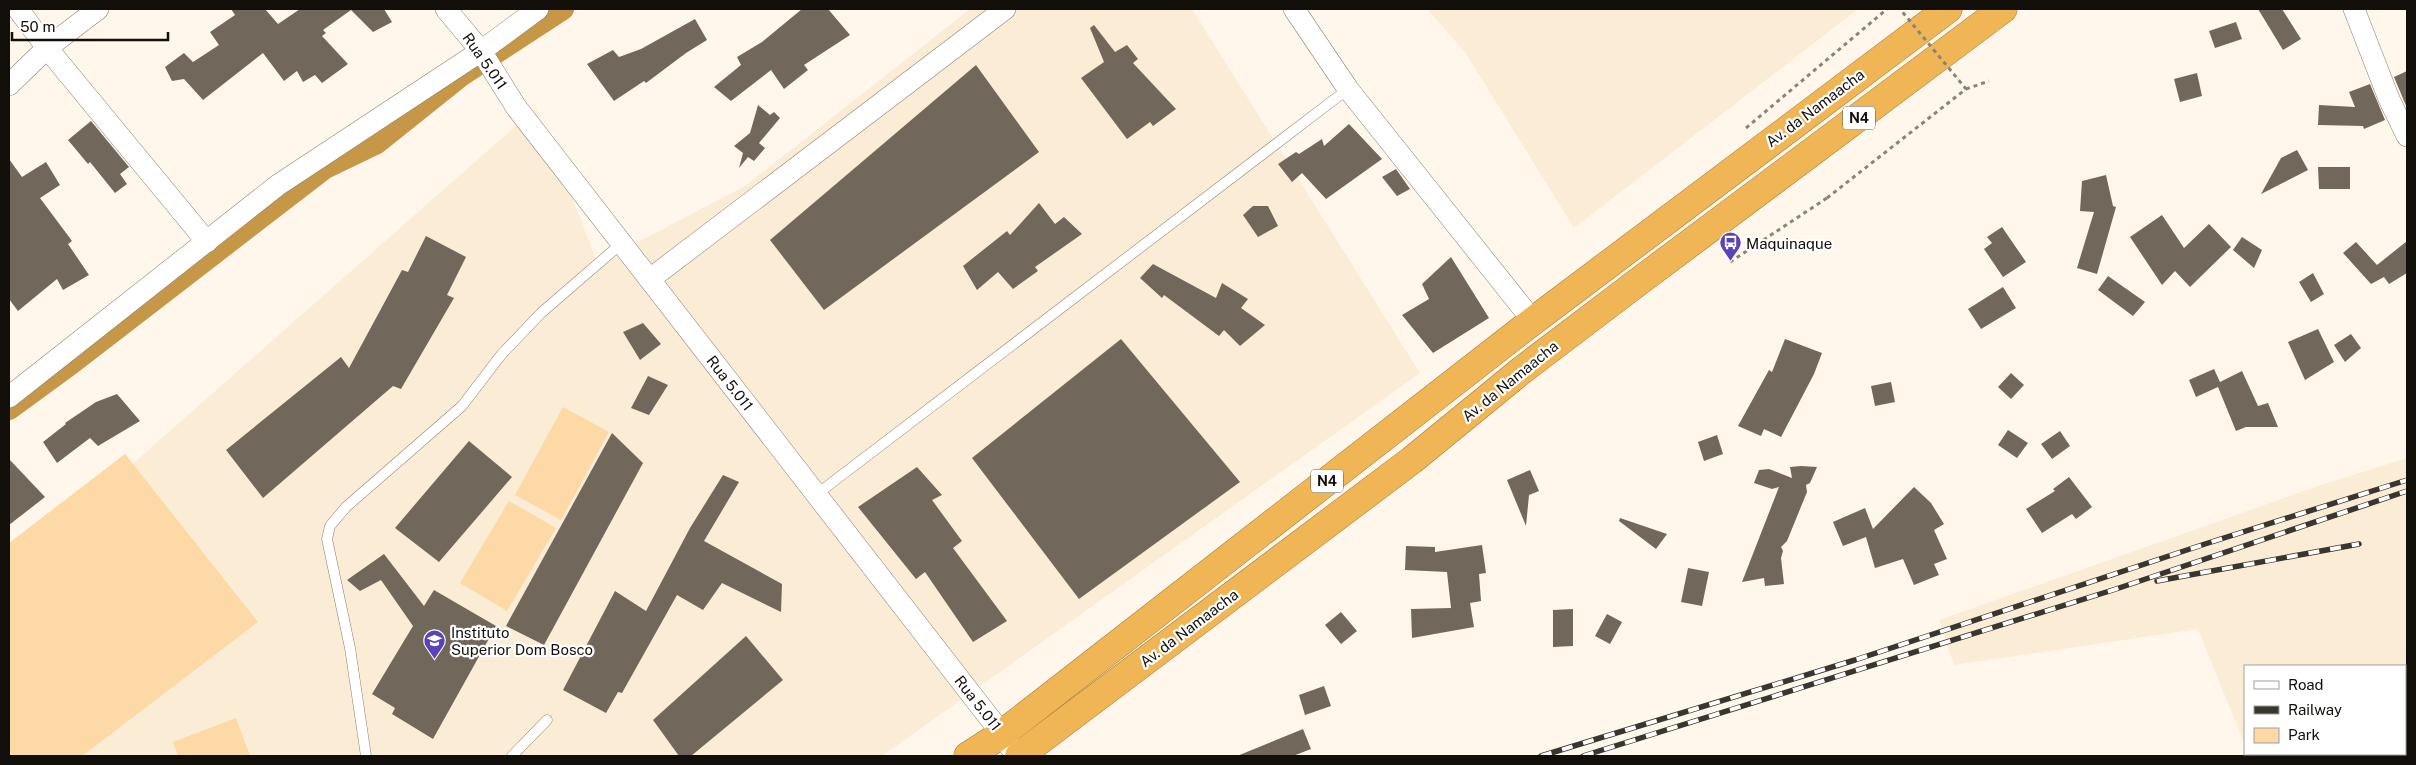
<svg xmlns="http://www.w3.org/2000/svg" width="2416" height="765" viewBox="0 0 2416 765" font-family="'Public Sans',sans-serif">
<rect width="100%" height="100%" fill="#fff7eb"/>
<g fill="#fbecd6">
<path d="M970 9H1192L1420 373 882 756H9V573L536 108 598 263 745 186Z"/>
<path d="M1427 9H1858L1574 228 1465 52Z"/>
<path d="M2407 458V756H2249L2248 754H2405V666H2245V745L2198 629 1954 665 1939 620 2321 485Z"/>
</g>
<g fill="#fcd9a5">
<path d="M563 407 609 432 561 520 515 495Z"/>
<path d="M125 454 258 622 82 756H9V543Z"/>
<path d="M509 501 556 528 507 611 460 583Z"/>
<path d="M236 718 250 756H178L173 742Z"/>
</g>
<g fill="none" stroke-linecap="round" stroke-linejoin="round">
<path stroke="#c79748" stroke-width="22" d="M9 409 72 363 325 168 377 143 462 75 563 9"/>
</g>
<g fill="#71685b">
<path d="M231 9H265L278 24 300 9H384L392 22 373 32 351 10 323 30 326 33 322 36 348 64 322 83 315 75 303 82 297 71 284 81 263 53 203 100 184 79 172 81 165 67 184 53 193 62 219 45 210 32 235 15Z"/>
<path d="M802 9H828L850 35 804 65 808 70 784 89 771 70 731 101 714 87 741 65 737 57 762 42Z"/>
<path d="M2258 9H2282L2301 39 2283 50Z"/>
<path d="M695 19 707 40 686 53 646 83 644 81 614 101 587 64 613 50 619 57 641 49Z"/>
<path d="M2236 22 2242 39 2215 48 2209 31Z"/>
<path d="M1094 25 1115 52 1127 45 1138 59 1133 63 1176 109 1153 126 1150 122 1127 139 1081 78 1104 62 1090 28Z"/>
<path d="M976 65 1039 152 824 310 770 240Z"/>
<path d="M2407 71V108L2394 77Z"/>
<path d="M2197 73 2202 96 2180 102 2174 79Z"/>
<path d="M2370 84 2385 120 2364 129 2363 126 2318 125 2319 105 2355 107 2349 92Z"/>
<path d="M758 105 770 115 774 112 780 118 759 143 765 148 754 161 748 157 739 168 743 153 734 146 750 133Z"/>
<path d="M91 121 129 167 120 174 127 184 115 193 90 162 88 164 68 140Z"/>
<path d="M1349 124 1382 159 1326 199 1302 173 1292 182 1278 164 1296 152 1299 154 1322 139 1324 146Z"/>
<path d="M2297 150 2308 170 2261 194 2281 158Z"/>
<path d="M9 159 22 177 46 162 60 185 40 198 72 241 68 244 89 275 63 290 57 279 18 311 9 299Z"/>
<path d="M2318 167H2350V189H2319Z"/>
<path d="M1396 169 1410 189 1397 196 1382 177Z"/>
<path d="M2106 175 2113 206 2116 207 2097 274 2077 268 2094 212 2080 211 2082 181Z"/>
<path d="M1039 203 1055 224 1064 217 1082 234 1035 267 1038 271 1013 289 998 272 977 290 963 266 1007 231 1010 235Z"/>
<path d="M1253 206H1268L1278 226 1258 237 1243 215Z"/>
<path d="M2162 215 2184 248 2209 224 2231 247 2190 287 2175 271 2162 285 2130 237Z"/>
<path d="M2002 227 2026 262 2003 277 1984 249 1992 243 1987 237Z"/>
<path d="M426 236 466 257 447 295 454 298 401 389 393 386 263 498 226 450 341 357 349 368 402 270 408 272Z"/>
<path d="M2242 237 2262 250 2254 268 2233 250Z"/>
<path d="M2407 241V273L2389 284 2384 277 2371 284 2343 253 2356 242 2377 265Z"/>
<path d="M1451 257 1489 318 1433 353 1402 315 1429 299 1422 284Z"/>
<path d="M1153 264 1216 298 1222 283 1248 299 1241 308 1265 325 1240 346 1224 330 1219 336 1164 295 1162 298 1140 278Z"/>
<path d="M2313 273 2324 294 2311 302 2299 282Z"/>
<path d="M2108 276 2145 302 2133 316 2098 290Z"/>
<path d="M2003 287 2016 308 1981 329 1968 309Z"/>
<path d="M643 323 661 344 640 360 623 332Z"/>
<path d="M2318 329 2334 362 2305 380 2288 342Z"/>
<path d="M2351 334 2361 348 2345 362 2334 345Z"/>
<path d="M1121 339 1240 482 1079 599 972 458Z"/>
<path d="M1785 339 1822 353 1814 374 1781 437 1764 429 1761 436 1738 426 1769 370 1772 372Z"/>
<path d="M2214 369 2220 382 2242 371 2258 406 2268 403 2278 427H2246L2236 431 2218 387 2196 397 2189 380Z"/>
<path d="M2011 373 2024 385 2011 399 1998 387Z"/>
<path d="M648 376 668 385 649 415 631 408Z"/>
<path d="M1891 382 1895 402 1875 406 1871 386Z"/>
<path d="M117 394 140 421 98 446 90 438 57 463 43 442 66 424 65 423 96 402Z"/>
<path d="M2008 430 2028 443 2017 458 1998 445Z"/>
<path d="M2060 431 2070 446 2052 459 2041 444Z"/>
<path d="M612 433 643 463 544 645 506 626Z"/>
<path d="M1717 435 1723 454 1704 461 1698 442Z"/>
<path d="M469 441 512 477 439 562 395 528Z"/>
<path d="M9 459 45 497 9 525Z"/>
<path d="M1801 466 1817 467 1810 483 1806 485 1807 492 1787 541 1781 547 1783 551 1781 558 1784 584 1765 586 1764 578 1742 582 1779 487 1772 489 1754 483 1759 470 1769 469 1792 478 1790 467Z"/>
<path d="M917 467 942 495 932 500 962 541 953 548 1007 621 973 642 925 572 916 579 858 507Z"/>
<path d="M1530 470 1539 491 1529 495 1526 526 1507 480Z"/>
<path d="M723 475 739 482 704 541 782 584 781 612 722 583 703 610 677 595 622 693 618 692 606 713 563 690 615 591 646 611 690 528Z"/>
<path d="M2069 477 2092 507 2076 519 2072 514 2042 533 2026 509 2055 491 2053 489Z"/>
<path d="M1914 487 1931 503 1944 524 1934 530 1947 559 1934 564 1939 575 1914 585 1903 559 1875 568 1866 537 1843 546 1833 522 1865 508 1873 529Z"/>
<path d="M1620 518 1667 534 1656 549 1619 521Z"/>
<path d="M1482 545 1486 573 1479 574 1481 601 1470 603 1474 627 1412 638 1411 609 1451 608 1447 572 1405 570 1406 546 1435 547V552Z"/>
<path d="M384 554 424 606 434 590 496 626 433 739 392 714 395 708 372 694 413 626 381 580 360 591 347 580Z"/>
<path d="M1688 568 1709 572 1702 606 1681 602Z"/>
<path d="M1573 609V646L1553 647V610Z"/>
<path d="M1341 612 1357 631 1341 644 1325 625Z"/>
<path d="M1607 614 1622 622 1610 644 1595 636Z"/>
<path d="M746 636 783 680 691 756H679L653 720Z"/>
<path d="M1324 686 1331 706 1305 715 1299 695Z"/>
<path d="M1303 729 1311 749 1293 756H1237Z"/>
</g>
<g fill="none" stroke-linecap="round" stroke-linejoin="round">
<defs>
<g id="lane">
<path d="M817 494 1348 89"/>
<path d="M366 756 350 648 327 539 330 526 346 507 462 406 501 355 541 313 622 243"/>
<path d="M512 756 547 720"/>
</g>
<g id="street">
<path d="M18 9 47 48 207 242"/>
<path d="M446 9 481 51 516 107 1002 734 1010 747"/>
<path d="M1294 9 1348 89 1533 321"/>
<path d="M2354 9 2389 99 2407 136"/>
<path d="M9 85 47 48 98 9"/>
<path d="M650 279 1005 9"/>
<path d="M9 397 278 185 481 51 538 9"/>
</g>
<g id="highway">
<path d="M968 756 1002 734 1533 321 1948 9"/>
<path d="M1019 756 1412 460 1522 370 1638 282 2003 9"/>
</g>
</defs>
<use href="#lane" stroke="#8a8174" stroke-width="11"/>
<use href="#street" stroke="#8a8174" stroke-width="22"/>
<use href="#highway" stroke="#a27b3b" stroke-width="29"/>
<g stroke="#89837b" stroke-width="3" stroke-dasharray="4 4" stroke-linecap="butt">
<path d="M1966 89 1989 81"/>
<path d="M1746 128 1887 9"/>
<path d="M1730 262 1827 198"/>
</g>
<use href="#lane" stroke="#fff" stroke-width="10"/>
<use href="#street" stroke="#fff" stroke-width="21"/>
<use href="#highway" stroke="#f0b555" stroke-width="28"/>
<defs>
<g id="rail">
<path d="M2157 581 2359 544"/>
<path d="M1541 756 1855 660 2205 544 2407 480"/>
<path d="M1583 756 2116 589 2407 491"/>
</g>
</defs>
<use href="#rail" stroke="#39352f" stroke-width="5.5"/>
<use href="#rail" stroke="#fff" stroke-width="4" stroke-dasharray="11" stroke-linecap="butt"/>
<path stroke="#89837b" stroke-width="3" stroke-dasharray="4 4" stroke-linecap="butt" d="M1827 198 1966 89 1900 9"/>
</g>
<defs>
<symbol id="bus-pin" viewBox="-11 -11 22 30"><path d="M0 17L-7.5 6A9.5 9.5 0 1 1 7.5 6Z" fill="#5c42ba" stroke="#fff"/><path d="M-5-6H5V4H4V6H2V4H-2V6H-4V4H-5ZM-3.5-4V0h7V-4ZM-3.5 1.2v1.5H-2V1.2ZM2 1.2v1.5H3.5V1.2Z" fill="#fff"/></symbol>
<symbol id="university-pin" viewBox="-11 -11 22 30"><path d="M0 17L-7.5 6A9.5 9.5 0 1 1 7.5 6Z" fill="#5c42ba" stroke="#fff"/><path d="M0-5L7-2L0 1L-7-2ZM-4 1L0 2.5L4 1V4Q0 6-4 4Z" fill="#fff"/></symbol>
</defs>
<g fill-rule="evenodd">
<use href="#bus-pin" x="1718" y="230" width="25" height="34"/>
<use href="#university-pin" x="422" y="628" width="25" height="34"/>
</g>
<g text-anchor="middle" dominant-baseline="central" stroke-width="4.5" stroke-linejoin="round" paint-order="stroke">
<g fill="#fff" stroke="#595754" stroke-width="1">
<rect x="1843" y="106.5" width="32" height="23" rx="4"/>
<rect x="1311" y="469.5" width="32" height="23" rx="4"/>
</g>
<g font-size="14" font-weight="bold" fill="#120f0a">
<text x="1859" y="118">N4</text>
<text x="1327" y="481">N4</text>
</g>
<g font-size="15" fill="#120f0a" stroke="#fff">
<text transform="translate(485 61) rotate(55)">Rua 5.011</text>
<text transform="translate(1815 108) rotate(-37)">Av. da Namaacha</text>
<text transform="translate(1510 381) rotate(-39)">Av. da Namaacha</text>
<text transform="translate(730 383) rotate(52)">Rua 5.011</text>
<text transform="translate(1189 628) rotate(-37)">Av. da Namaacha</text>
<text transform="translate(978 703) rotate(52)">Rua 5.011</text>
</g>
<g font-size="15" fill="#120f0a" stroke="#fff" text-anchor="start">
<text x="1746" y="243">Maquinaque</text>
<text x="451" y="632">Instituto<tspan x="451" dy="17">Superior Dom Bosco</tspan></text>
</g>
</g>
<rect width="2416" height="765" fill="none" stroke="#120f0a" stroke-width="20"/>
<rect x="2244" y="665" width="162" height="90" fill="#ffffff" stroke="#a09f9d"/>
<rect x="2254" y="681" width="25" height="8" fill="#ffffff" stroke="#a09f9d"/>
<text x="2288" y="690" font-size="15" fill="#120f0a">Road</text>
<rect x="2254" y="706" width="25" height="8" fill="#39352f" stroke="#a09f9d"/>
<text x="2288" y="715" font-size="15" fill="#120f0a">Railway</text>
<rect x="2254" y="728" width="25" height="15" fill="#fcd9a5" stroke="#a09f9d"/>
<text x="2288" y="740" font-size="15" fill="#120f0a">Park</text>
<path d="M12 32v8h156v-8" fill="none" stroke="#120f0a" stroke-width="2.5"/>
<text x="20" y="32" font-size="15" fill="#120f0a" stroke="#ffffff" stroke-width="4" paint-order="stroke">50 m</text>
</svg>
